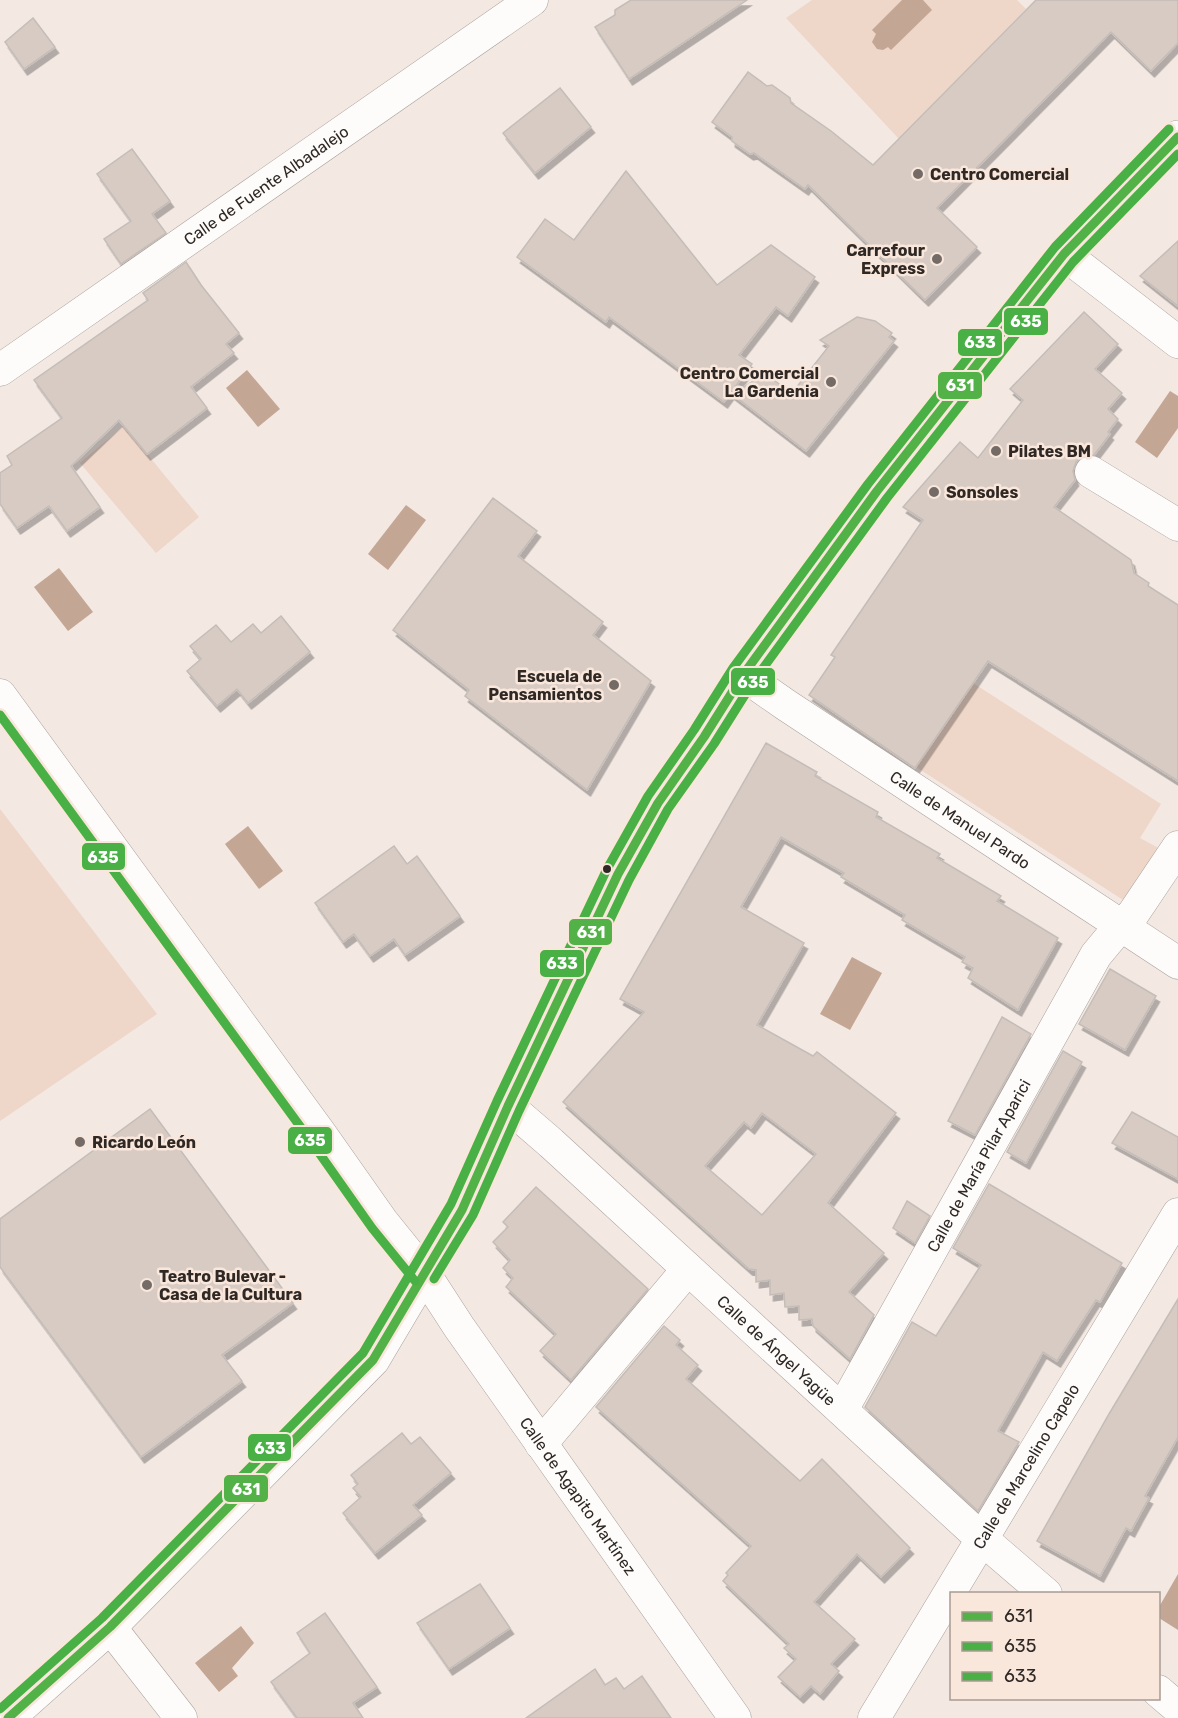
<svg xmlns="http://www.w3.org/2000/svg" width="1178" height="1718" viewBox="0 0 1178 1718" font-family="Rubik,sans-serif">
<defs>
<filter id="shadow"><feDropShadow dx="3.5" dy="6" stdDeviation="0" flood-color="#0004"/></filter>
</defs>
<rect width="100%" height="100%" fill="#f3e8e2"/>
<g fill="#eed6c9">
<path d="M812 0H1017L1026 9 899 139 786 18Z"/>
<path d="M124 426 199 517 156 553 80 463Z"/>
<path d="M973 683 1161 804 1140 838 1164 851 1131 905 916 767Z"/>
<path d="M0 809 157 1014 0 1121Z"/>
</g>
<g fill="#c4a694">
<path d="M902 0H923L932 10 891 50 888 47 883 50 877 49 872 42 876 34 872 30Z"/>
<path d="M247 370 280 409 258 427 226 388Z"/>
<path d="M1170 391 1178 396V428L1157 458 1135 442Z"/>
<path d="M406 505 426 520 388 570 368 554Z"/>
<path d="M59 568 93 612 68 631 34 587Z"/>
<path d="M248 826 283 871 259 889 225 844Z"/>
<path d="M852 957 882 973 850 1030 820 1014Z"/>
<path d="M1178 1574V1630L1159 1618V1607Z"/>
<path d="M241 1626 254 1643 232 1668 238 1676 219 1692 195 1663Z"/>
</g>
<g fill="#d8cbc4" stroke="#c5bdb8" stroke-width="1.5" fill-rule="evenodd" filter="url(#shadow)">
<path d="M631 0H747L629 79 595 27 615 15V10Z"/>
<path d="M1036 0H1178V43L1151 71 1111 32 937 208 977 247 925 300 808 185 805 189 754 153 750 154 732 141V137L712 122 748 72 767 86 772 85 790 98 791 103 831 131 873 165Z"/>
<path d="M33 18 55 47 24 69 5 42Z"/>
<path d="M560 88 591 127 535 173 503 133Z"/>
<path d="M132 149 170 201 152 214 166 233 121 264 104 239 131 221 97 174Z"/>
<path d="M626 171 717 285 771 245 815 277 788 316 776 307 739 355 752 364 724 402 609 317 606 322 517 257 545 219 574 240Z"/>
<path d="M1178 241V306L1140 276Z"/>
<path d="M186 262 201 285 239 333 226 344 234 353 191 387 207 408 147 454 119 420 71 466 100 507 67 531 49 506 17 528 0 504V473L12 465 7 456 62 418 34 380 148 300 143 293Z"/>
<path d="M1084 312 1118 344 1095 369 1122 393 1108 409 1118 419 1108 432 1110 434 1094 455 1083 456 1076 462 1073 471 1075 480 1054 507 1131 560 1134 573 1149 583 1148 586 1178 605V781L988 661 915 768 809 695 835 657 831 655 923 520 903 507 960 442 978 458 1023 400 1010 389Z"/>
<path d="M857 317 875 321 892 333 889 337 894 341 806 451 732 394 765 374 792 393 829 346 820 340Z"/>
<path d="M493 498 537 531 518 556 603 622 593 635 651 681 587 790 465 696 469 690 393 630Z"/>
<path d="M281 616 310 652 248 703 237 689 217 706 187 671 201 659 190 646 216 625 231 642 253 624 261 633Z"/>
<path d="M766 743 817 772 815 776 878 812 876 817 940 854 937 858 1001 896 997 901 1058 938 1018 1010 968 978 973 968 962 962 965 957 902 920 905 915 841 877 844 873 781 837 741 907 804 943 757 1025 813 1056 817 1052 896 1113 828 1203 884 1253 849 1292 874 1315 850 1359 813 1326 812 1319 799 1320V1306L785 1307 784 1293 770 1295V1280L756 1282V1270L749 1269 563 1102 644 1012 620 999ZM762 1113 816 1154 762 1215 705 1166 744 1122 751 1128Z"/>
<path d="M394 846 407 864 417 856 460 916 405 955 394 939 370 956 354 934 343 942 315 903Z"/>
<path d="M1110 969 1156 996 1125 1050 1079 1024Z"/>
<path d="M1002 1017 1031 1034 975 1135 948 1121Z"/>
<path d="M1063 1051 1082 1062 1026 1163 1007 1152Z"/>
<path d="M150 1109 293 1303 222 1355 242 1381 141 1457 0 1267V1219Z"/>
<path d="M1132 1112 1178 1137V1179L1112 1143Z"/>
<path d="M989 1184 1122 1263 1100 1302 1096 1300 1057 1361 1043 1352 998 1431 1019 1442 978 1511 865 1407 912 1322 936 1336 981 1265 953 1248Z"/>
<path d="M536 1187 648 1289 571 1380 540 1351 556 1334 506 1287 513 1278 503 1268 510 1260 493 1242 508 1227 503 1222Z"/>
<path d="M907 1201 930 1216 915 1243 893 1228Z"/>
<path d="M1178 1299V1437L1145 1496 1149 1498 1139 1516 1131 1531 1126 1528 1100 1576 1037 1541 1109 1414Z"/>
<path d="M664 1326 680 1340 676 1345 698 1365 686 1379 800 1481 822 1459 910 1548 881 1577 857 1554 814 1602 855 1639 831 1664 839 1671 820 1694 811 1686 800 1697 778 1677 796 1659 784 1648 789 1644 723 1581 728 1575 726 1573 751 1546 596 1407Z"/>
<path d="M402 1433 411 1444 420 1437 451 1473 413 1505 422 1515 375 1553 343 1513 361 1497 353 1488 358 1484 351 1475Z"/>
<path d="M480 1584 510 1628 449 1669 417 1623Z"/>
<path d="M325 1613 377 1687 353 1703 363 1718H297L271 1682 310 1653 297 1633Z"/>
<path d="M595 1669 605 1685 616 1678 624 1689 642 1676 671 1718H526Z"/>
</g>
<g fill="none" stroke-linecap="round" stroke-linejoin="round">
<defs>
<g id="street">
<path d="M1064 254 1178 342"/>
<path id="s1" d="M0 370 532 0"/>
<path d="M1091 472 1178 525"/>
<path id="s2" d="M743 675 786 705 1178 963"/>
<path id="s3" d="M0 695 320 1133 382 1221 424 1273 459 1327 735 1718"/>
<path id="s4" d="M508 1106 551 1143 982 1539 1046 1594"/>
<path id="s5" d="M842 1410 1096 955 1121 925 1133 914 1178 847"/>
<path d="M541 1444 688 1269"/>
<path d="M110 1627 181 1718"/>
<path d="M1158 1691 1178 1708"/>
<path id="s6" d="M874 1718 1178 1214"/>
</g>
<path id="secondary" d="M8 1718 110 1627 373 1360 462 1210 508 1106 618 874 658 803 704 737 743 675 877 491 1064 254 1178 137"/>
</defs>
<use href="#street" stroke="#aaa29d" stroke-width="33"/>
<use href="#secondary" stroke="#aaa29d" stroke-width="34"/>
<use href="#street" stroke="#fdfcfb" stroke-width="32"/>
<use href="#secondary" stroke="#fdfcfb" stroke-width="33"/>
<defs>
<path id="bus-1" d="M8 1718 110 1627 373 1360 462 1210 508 1106 618 874 658 803 704 737 743 675 877 491 1064 254 1178 137"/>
<g id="bus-2">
<path d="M0 715 310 1140 372 1228 415 1281"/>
<path d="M434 1279 473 1215 519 1111 629 880 668 809 714 744 753 682 887 498 1073 262 1178 154"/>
</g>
<path id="bus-3" d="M0 1709 102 1618 363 1353 451 1204 497 1101 607 869 648 796 694 730 733 668 868 484 1055 247 1169 129"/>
</defs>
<use href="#bus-1" stroke="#f9e7dc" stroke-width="14"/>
<use href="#bus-2" stroke="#f9e7dc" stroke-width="14"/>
<use href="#bus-3" stroke="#f9e7dc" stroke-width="14"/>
<use href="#bus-1" stroke="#53b247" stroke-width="9"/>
<use href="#bus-2" stroke="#49b045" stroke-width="9"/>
<use href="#bus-3" stroke="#49b045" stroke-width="9"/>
</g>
<g fill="#746b66" stroke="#f9e7dc" stroke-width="2">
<circle cx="918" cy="174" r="6"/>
<circle cx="937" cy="259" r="6"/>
<circle cx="831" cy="382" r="6"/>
<circle cx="996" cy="451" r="6"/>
<circle cx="934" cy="492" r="6"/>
<circle cx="614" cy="685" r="6"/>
<circle cx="80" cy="1142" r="6"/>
<circle cx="147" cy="1285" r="6"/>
</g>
<circle fill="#2f2824" stroke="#f9e7dc" stroke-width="2" cx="607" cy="869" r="5"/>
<g text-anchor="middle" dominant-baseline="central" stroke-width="5" stroke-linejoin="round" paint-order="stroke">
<g font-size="16" font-weight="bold" fill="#2f2824" stroke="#f9e7dc" text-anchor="start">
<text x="930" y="174">Centro Comercial</text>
<text x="925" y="250" text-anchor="end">Carrefour<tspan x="925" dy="18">Express</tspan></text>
<text x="819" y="373" text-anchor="end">Centro Comercial<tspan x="819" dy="18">La Gardenia</tspan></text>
<text x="1008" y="451">Pilates BM</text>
<text x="946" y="492">Sonsoles</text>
<text x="602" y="676" text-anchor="end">Escuela de<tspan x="602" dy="18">Pensamientos</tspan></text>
<text x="92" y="1142">Ricardo León</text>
<text x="159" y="1276">Teatro Bulevar -<tspan x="159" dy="18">Casa de la Cultura</tspan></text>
</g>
<g font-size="16" fill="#2f2824" stroke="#f9e7dc">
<text stroke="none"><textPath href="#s1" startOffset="324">Calle de Fuente Albadalejo</textPath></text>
<text stroke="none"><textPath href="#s2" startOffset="261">Calle de Manuel Pardo</textPath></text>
<text stroke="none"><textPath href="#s5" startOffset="280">Calle de María Pilar Aparici</textPath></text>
<text stroke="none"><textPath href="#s4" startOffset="363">Calle de Ángel Yagüe</textPath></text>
<text stroke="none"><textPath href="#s6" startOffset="294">Calle de Marcelino Capelo</textPath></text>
<text stroke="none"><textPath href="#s3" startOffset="988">Calle de Agapito Martínez</textPath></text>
</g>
</g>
<g stroke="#f9e7dc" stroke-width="2">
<rect x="1003" y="307" width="46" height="29" rx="6" fill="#49b045"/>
<rect x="957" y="328" width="46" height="29" rx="6" fill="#49b045"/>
<rect x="937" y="371" width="46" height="29" rx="6" fill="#53b247"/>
<rect x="730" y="667" width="46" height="29" rx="6" fill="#49b045"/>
<rect x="81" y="842" width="45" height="29" rx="6" fill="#49b045"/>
<rect x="568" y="918" width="45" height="28" rx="6" fill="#53b247"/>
<rect x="539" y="949" width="46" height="29" rx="6" fill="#49b045"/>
<rect x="287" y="1126" width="46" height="29" rx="6" fill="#49b045"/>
<rect x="247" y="1433" width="45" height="29" rx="6" fill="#49b045"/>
<rect x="223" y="1474" width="46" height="29" rx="6" fill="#53b247"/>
</g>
<g font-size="16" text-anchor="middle" font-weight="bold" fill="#fff">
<text x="1026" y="327">635</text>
<text x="980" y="348">633</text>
<text x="960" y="391">631</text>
<text x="753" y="688">635</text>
<text x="103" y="863">635</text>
<text x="591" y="938">631</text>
<text x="562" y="969">633</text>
<text x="310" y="1146">635</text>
<text x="270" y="1454">633</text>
<text x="246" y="1495">631</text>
</g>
<rect x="950" y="1592" width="210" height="108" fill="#f9e7dc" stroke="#a89b92" stroke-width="1.5"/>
<rect x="962" y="1612" width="30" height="9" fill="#53b247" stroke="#a89b92" stroke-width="1.5"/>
<text x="1004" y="1622" font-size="18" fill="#2f2824">631</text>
<rect x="962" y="1642" width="30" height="9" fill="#49b045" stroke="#a89b92" stroke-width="1.5"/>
<text x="1004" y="1652" font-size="18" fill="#2f2824">635</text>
<rect x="962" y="1672" width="30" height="9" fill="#49b045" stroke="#a89b92" stroke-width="1.5"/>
<text x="1004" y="1682" font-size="18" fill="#2f2824">633</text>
</svg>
